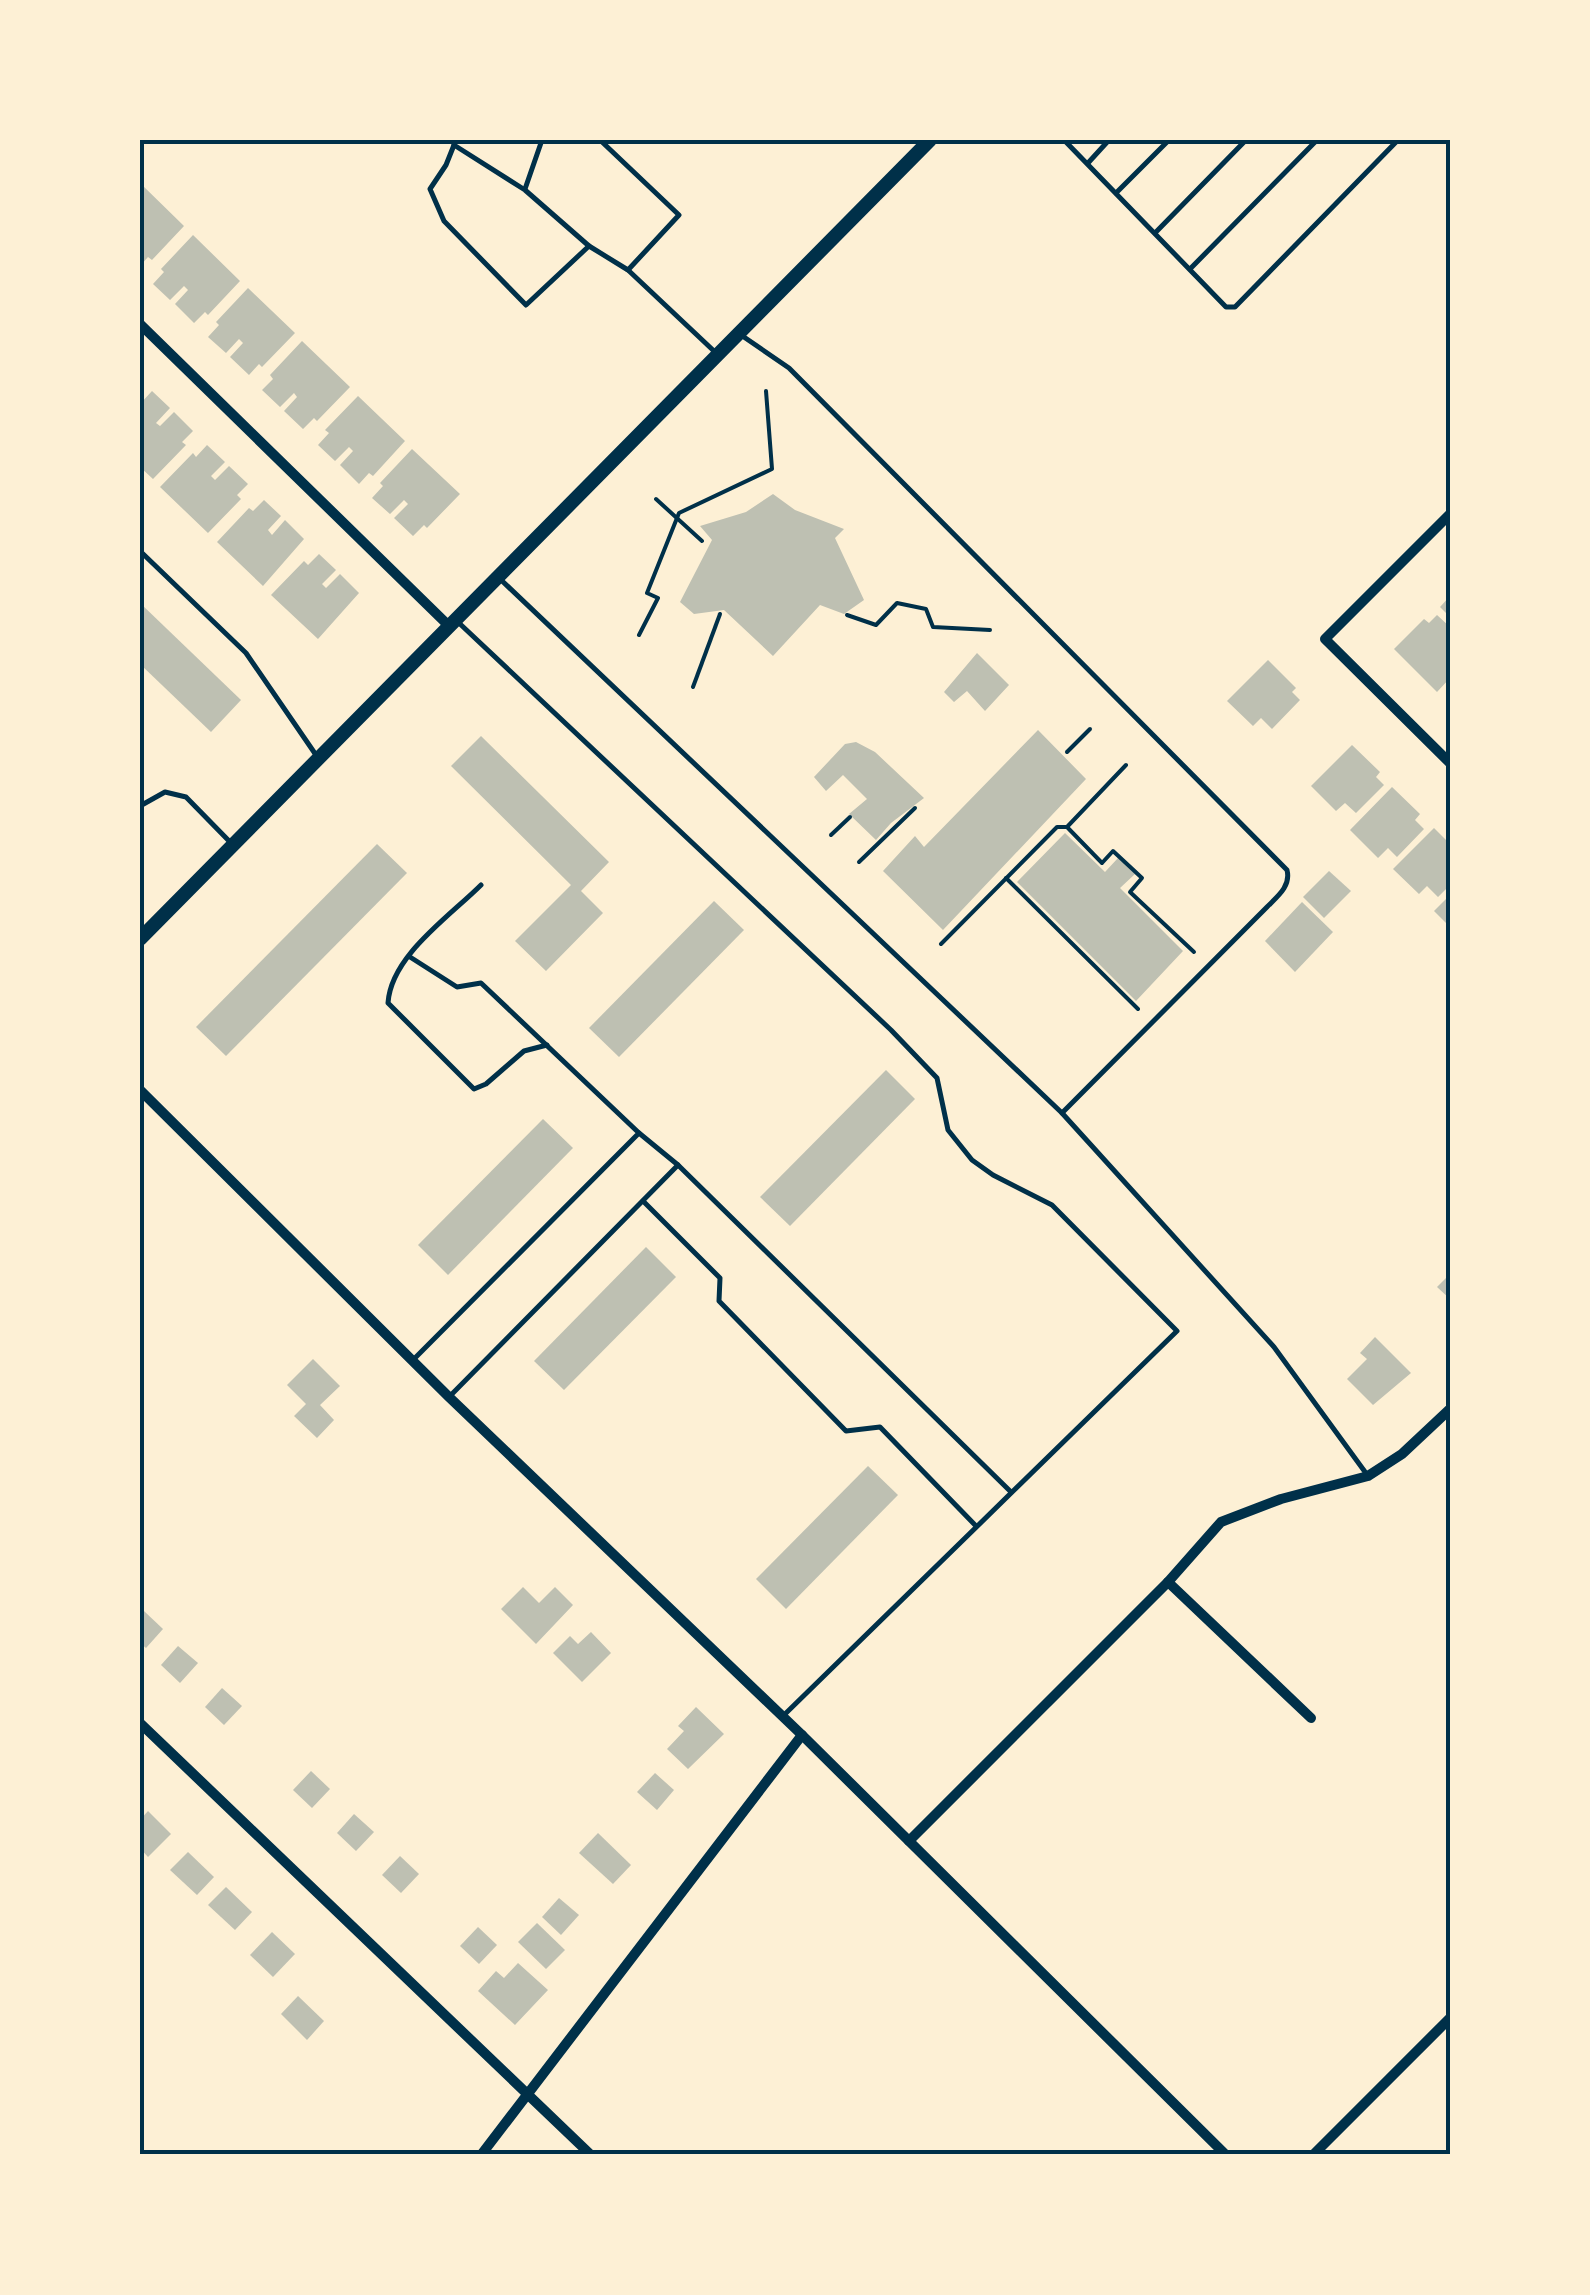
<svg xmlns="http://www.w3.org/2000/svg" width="1590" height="2295" viewBox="0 0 1590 2295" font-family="Ubuntu,sans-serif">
<rect width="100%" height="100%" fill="#fdf0d5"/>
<g fill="#bec0b2">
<path d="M140 183 184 226 152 260 148 257 140 266Z"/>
<path d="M193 235 240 281 208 315 205 312 194 323 175 304 188 290 184 286 170 300 153 284 164 272 161 269Z"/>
<path d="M248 288 295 333 262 367 259 364 249 375 230 357 243 343 239 339 226 353 208 337 219 325 216 322Z"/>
<path d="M302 341 350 387 317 421 314 418 303 429 284 411 297 397 294 393 280 407 262 390 273 379 270 375Z"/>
<path d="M152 391 170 408 156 423 160 426 174 412 193 431 182 442 186 445 153 479 140 467V404Z"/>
<path d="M358 396 405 441 373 476 369 473 359 484 340 465 353 451 349 447 335 461 318 445 329 433 325 430Z"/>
<path d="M207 445 225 462 211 476 215 480 229 466 248 484 237 495 241 499 208 533 160 487 193 453 196 457Z"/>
<path d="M412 449 460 494 427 528 424 525 413 536 394 518 408 504 404 500 390 514 372 498 383 486 380 483Z"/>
<path d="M773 494 795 510 844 529 835 538 864 600 844 614 820 605 773 656 724 610 694 614 680 602 712 540 700 526 746 512Z"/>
<path d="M264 500 281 516 268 530 272 535 285 520 304 539 263 586 217 542 249 508 253 511Z"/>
<path d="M319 554 336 570 322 584 326 588 340 574 359 593 318 639 271 595 304 561 308 565Z"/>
<path d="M1450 596V617L1440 607Z"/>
<path d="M140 603 241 700 211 732 140 664Z"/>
<path d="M1437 615 1450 627V678L1437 692 1394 649 1424 619 1429 623Z"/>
<path d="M977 653 1009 685 985 711 967 691 954 702 944 692Z"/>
<path d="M1268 660 1296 688 1292 692 1300 700 1272 729 1261 718 1253 726 1227 701Z"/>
<path d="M1038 730 1086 779 943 930 883 871 915 836 924 847Z"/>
<path d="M481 736 609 862 581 891 603 913 546 971 515 941 571 885 451 766Z"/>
<path d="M856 742 875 752 924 798 891 823 876 840 849 814 867 799 843 775 826 791 814 777 845 744Z"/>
<path d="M1352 745 1380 772 1376 777 1384 785 1356 813 1345 803 1336 811 1311 786Z"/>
<path d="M1392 787 1420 814 1415 820 1424 829 1397 857 1388 848 1378 858 1350 830Z"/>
<path d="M1434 828 1450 844V885L1438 897 1427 886 1419 894 1393 869Z"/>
<path d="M1065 833 1105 872 1118 858 1135 874 1120 888 1183 951 1136 1001 1017 882Z"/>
<path d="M377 844 407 873 226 1056 196 1027Z"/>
<path d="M1329 871 1351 891 1324 918 1303 897Z"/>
<path d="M1450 895V927L1434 911Z"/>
<path d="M714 901 744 930 619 1057 589 1028Z"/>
<path d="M1302 902 1333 932 1295 972 1265 941Z"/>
<path d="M886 1070 915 1099 790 1226 760 1197Z"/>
<path d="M543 1119 573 1148 448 1275 418 1245Z"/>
<path d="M646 1247 676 1277 564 1390 534 1361Z"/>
<path d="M1450 1274V1299L1437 1287Z"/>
<path d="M1375 1337 1411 1373 1373 1405 1347 1379 1367 1359 1360 1353Z"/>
<path d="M313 1359 340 1386 320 1405 334 1420 317 1438 294 1416 306 1404 287 1385Z"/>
<path d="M868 1466 898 1495 786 1609 756 1579Z"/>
<path d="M523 1587 539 1603 555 1587 573 1605 536 1644 501 1609Z"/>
<path d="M144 1611 163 1629 146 1648 140 1643V1616Z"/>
<path d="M591 1632 611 1653 582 1682 553 1653 570 1636 578 1644Z"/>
<path d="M178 1646 198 1663 180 1683 161 1665Z"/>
<path d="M222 1688 242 1706 224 1725 205 1707Z"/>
<path d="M696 1707 724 1734 688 1769 667 1749 684 1731 678 1726Z"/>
<path d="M311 1771 330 1789 312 1808 293 1790Z"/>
<path d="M655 1773 674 1790 657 1810 637 1792Z"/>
<path d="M148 1811 171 1834 148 1857 140 1848V1820Z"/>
<path d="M354 1814 374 1832 356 1851 337 1833Z"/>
<path d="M598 1833 631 1865 613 1884 579 1853Z"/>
<path d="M188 1852 214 1877 197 1895 170 1870Z"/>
<path d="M400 1856 419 1874 401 1893 382 1875Z"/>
<path d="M226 1887 252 1912 235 1930 208 1905Z"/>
<path d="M559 1898 579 1915 561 1935 542 1917Z"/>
<path d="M537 1923 565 1950 546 1969 518 1942Z"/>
<path d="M478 1927 497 1945 479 1964 460 1946Z"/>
<path d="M272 1932 295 1954 273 1977 250 1955Z"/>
<path d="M518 1963 548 1990 515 2025 478 1991 496 1971 504 1978Z"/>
<path d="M298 1996 324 2021 307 2040 281 2014Z"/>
</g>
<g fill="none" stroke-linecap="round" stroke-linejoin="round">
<g stroke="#003049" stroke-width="4">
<path d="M656 499 702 541"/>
<path d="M847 615 876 625 897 603 926 609 933 627 990 630"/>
<path d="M639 635 658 598 647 593 679 513 772 469 766 391"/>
<path d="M693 687 720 614"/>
<path d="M1067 752 1090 729"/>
<path d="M1067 827 1102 863 1113 851 1142 878 1130 892 1194 952"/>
<path d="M831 835 850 817"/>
<path d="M859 862 915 808"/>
<path d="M1006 878 1138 1009"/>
<path d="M941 944 1057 827H1067L1126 765"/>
</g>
<g stroke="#003049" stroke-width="5">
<path d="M456 140 446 165 430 189 444 221 526 305 589 246 628 270 715 352"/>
<path d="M600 140 679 215 628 270"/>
<path d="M1064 140 1226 307H1235L1398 140"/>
<path d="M454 145 525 190 589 246"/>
<path d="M1088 163 1109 140"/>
<path d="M525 189 542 140"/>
<path d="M1116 193 1169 140"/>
<path d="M1155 233 1246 140"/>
<path d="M1190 269 1317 140"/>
<path d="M741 335 789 368 1287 870C1291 886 1278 896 1267 907L1062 1113"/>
<path d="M140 551 246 653 316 755"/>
<path d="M499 578 1062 1113 1274 1347 1368 1476"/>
<path d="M459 623 891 1030 937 1078 948 1130 972 1160 993 1175 1052 1205 1177 1331 783 1716"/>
<path d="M140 806 165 792 186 797 232 844"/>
<path d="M481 885C449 917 391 956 388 1003L474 1089 486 1084 524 1051 547 1045"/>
<path d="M410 957 457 987 481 983 639 1133 414 1359"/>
<path d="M639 1133 678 1165"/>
<path d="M643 1201 720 1278 719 1301 846 1431 880 1427 976 1526"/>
<path d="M451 1395 678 1165 1010 1491"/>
</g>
<g stroke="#003049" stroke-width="10">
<path d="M140 324 449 626"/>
<path d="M1450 514 1325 639 1450 763"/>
<path d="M140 1090 449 1397 802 1735 1226 2155"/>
<path d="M1168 1582 1311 1718"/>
<path d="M140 1723 591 2155"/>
<path d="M909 1841 1168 1582 1221 1522 1281 1499 1368 1476 1402 1454 1450 1409"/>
<path d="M481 2155 802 1735"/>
<path d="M1313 2155 1450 2018"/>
</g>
<path stroke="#003049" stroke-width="14" d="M140 939 930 140"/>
</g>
<rect width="1590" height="2295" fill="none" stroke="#fdf0d5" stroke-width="285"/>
<rect x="142" y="142" width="1306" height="2010" fill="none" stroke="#003049" stroke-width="4"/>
</svg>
